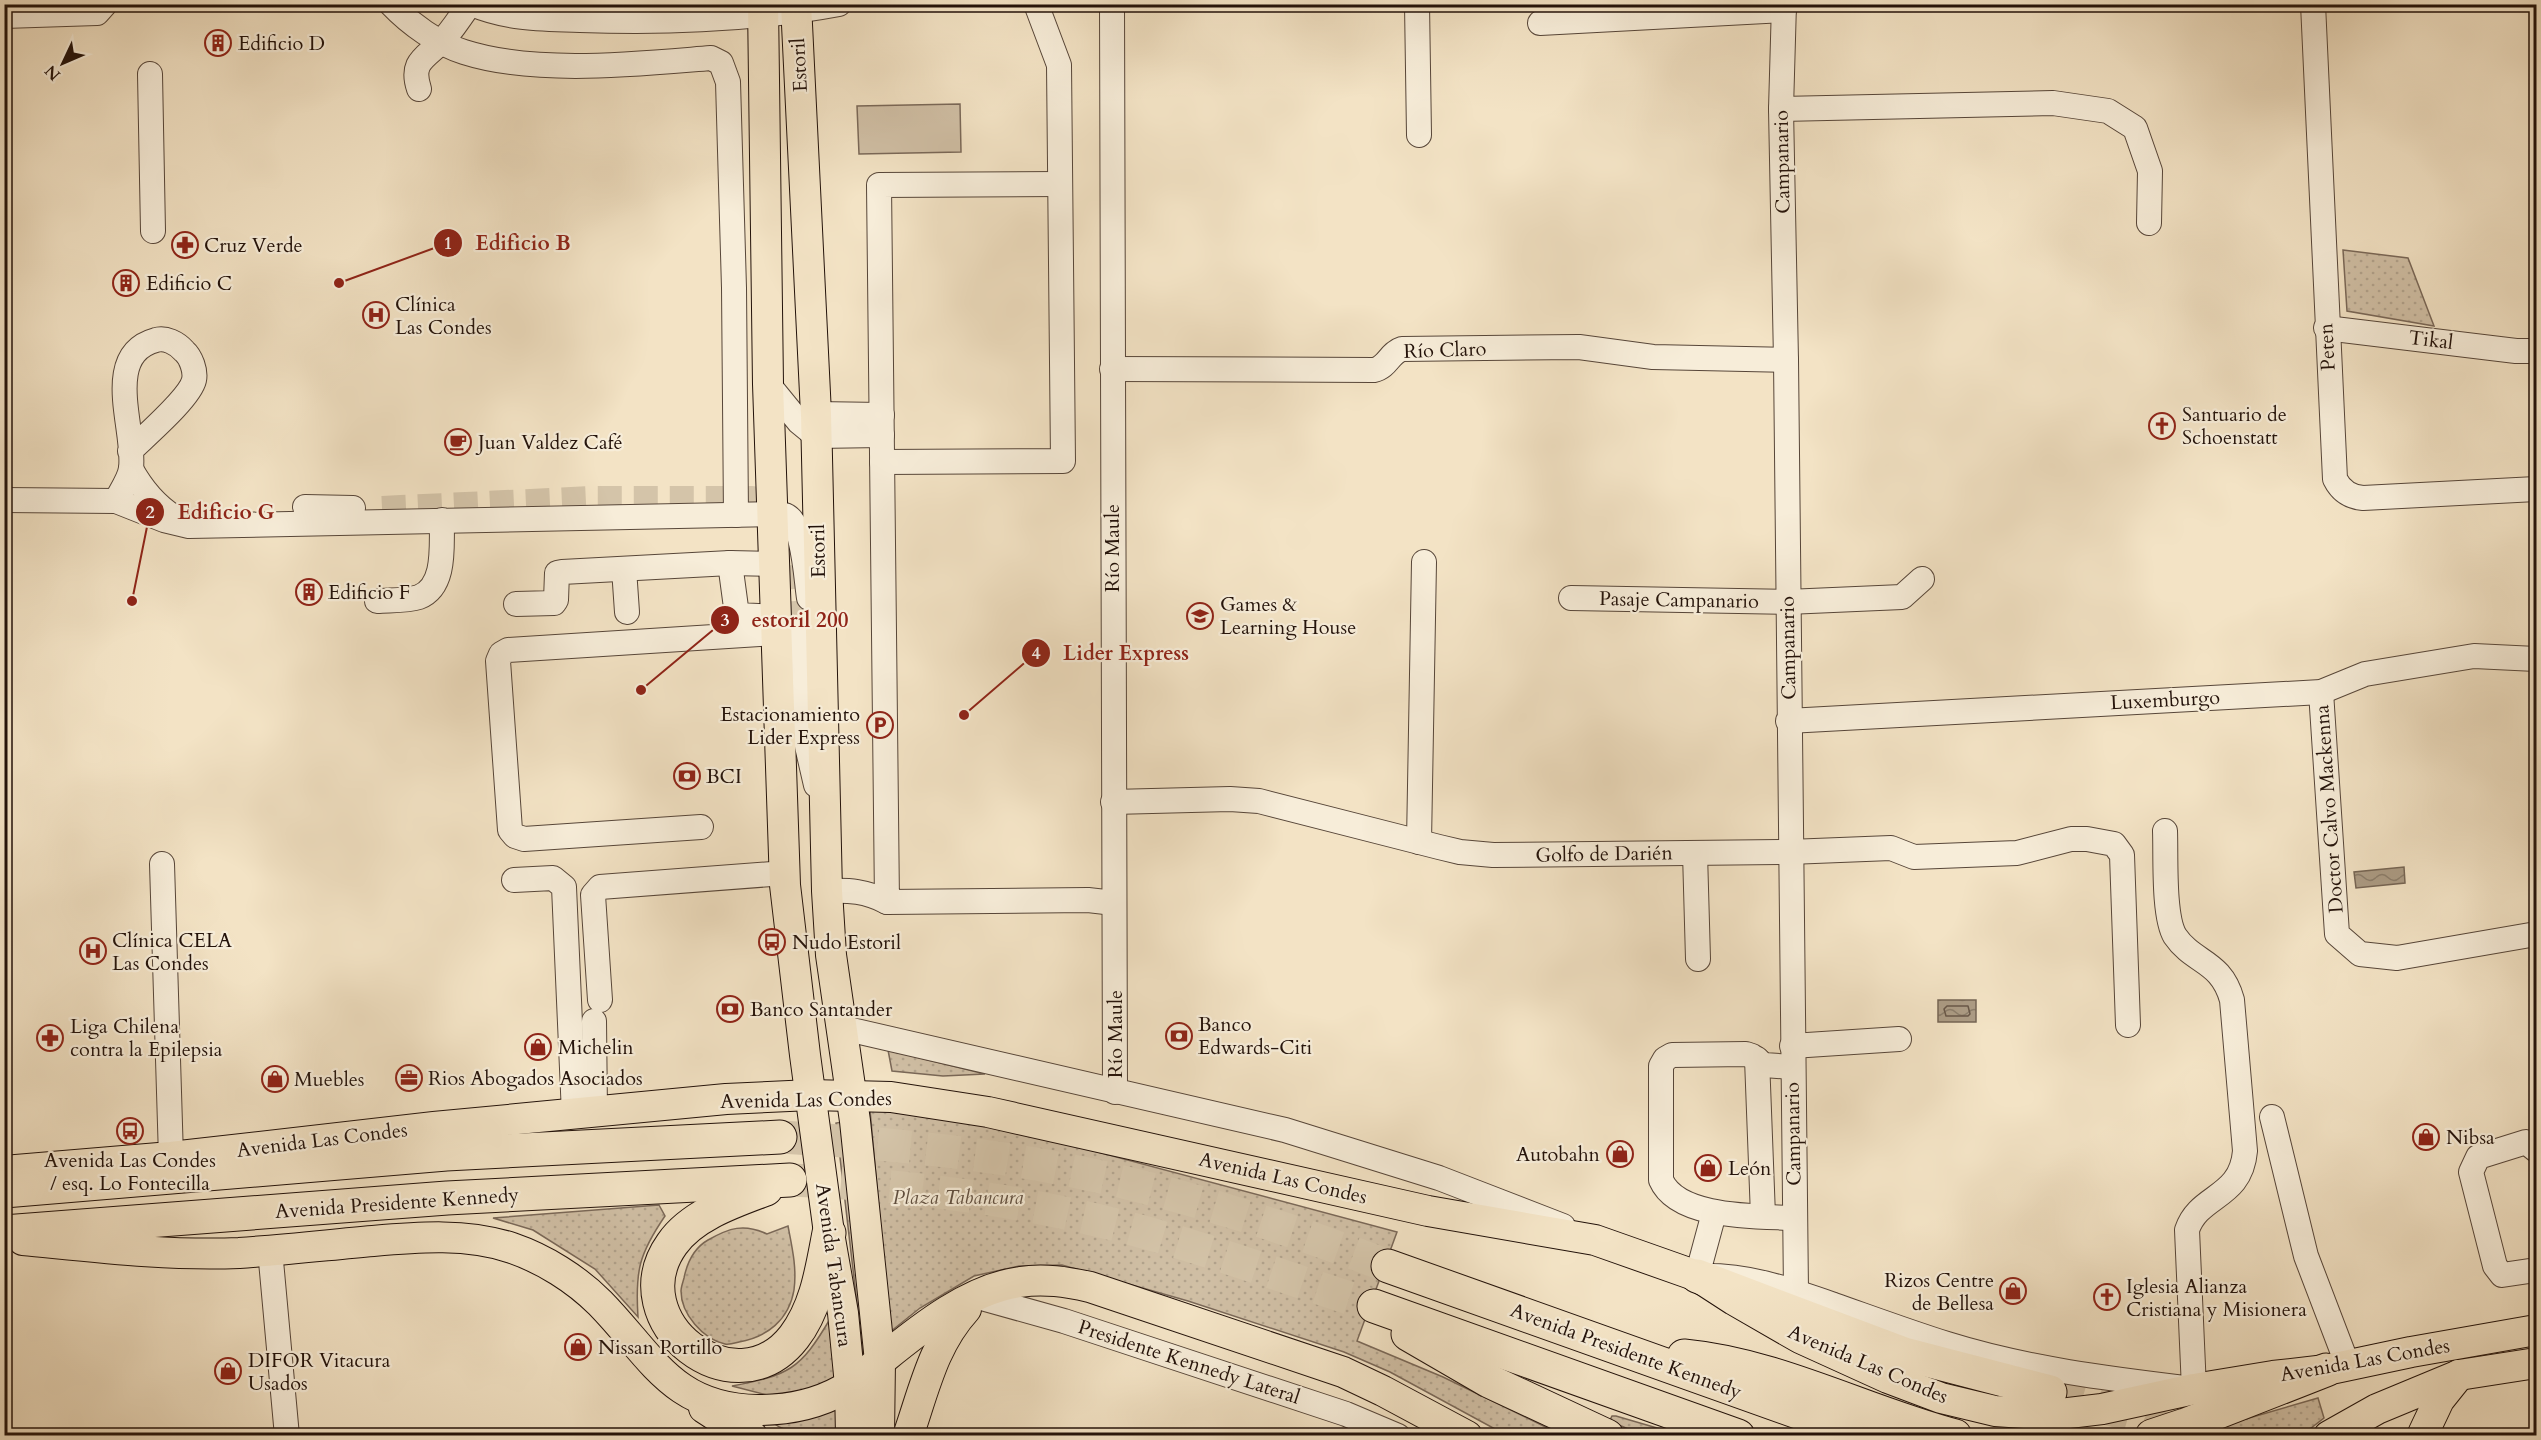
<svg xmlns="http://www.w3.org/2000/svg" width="2541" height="1440" viewBox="0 0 2541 1440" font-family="Cardo,serif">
<defs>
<pattern id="grass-dots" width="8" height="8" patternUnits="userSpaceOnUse" patternTransform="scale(1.5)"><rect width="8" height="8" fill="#d0bfa5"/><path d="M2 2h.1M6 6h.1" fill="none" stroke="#b2a38d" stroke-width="1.8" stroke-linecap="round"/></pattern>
<pattern id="water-waves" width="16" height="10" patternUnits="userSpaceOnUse" patternTransform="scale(1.5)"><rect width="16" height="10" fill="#ac9c85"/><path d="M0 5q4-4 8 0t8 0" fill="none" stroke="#8c7e6b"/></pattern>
</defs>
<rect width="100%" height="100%" fill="#f3e3c5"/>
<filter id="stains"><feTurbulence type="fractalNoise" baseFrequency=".00333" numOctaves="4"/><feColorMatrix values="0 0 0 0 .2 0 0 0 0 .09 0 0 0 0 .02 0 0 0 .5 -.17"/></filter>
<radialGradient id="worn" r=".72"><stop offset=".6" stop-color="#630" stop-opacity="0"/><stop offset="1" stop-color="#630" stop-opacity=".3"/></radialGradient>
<g fill="url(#grass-dots)" stroke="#7a6858" stroke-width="1.5">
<path d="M2343 250 2408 258 2434 326 2347 311Z"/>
<path d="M888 1050 985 1074 943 1076 892 1071Z"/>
<path d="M870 1110 978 1120 1397 1232 1357 1341 1443 1377 1562 1435H1506L1390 1372 1344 1352 1188 1301 1062 1265 1019 1266 974 1276 920 1308 890 1332Z"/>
<path d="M842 1122 871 1355 863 1356 836 1123Z"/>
<path d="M659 1205 665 1216C639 1254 635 1271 638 1317L595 1269 533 1230 493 1218Z"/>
<path d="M788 1226C792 1247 797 1268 794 1290 789 1320 767 1337 739 1342 735 1343 729 1345 725 1344 703 1339 681 1314 681 1291 681 1287 683 1282 684 1278 687 1263 694 1248 708 1240 729 1228 744 1223 767 1234Z"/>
<path d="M830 1319 838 1376 804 1392 767 1395 732 1386C789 1375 800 1370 830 1319Z"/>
<path d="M2318 1398 2324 1418 2302 1435 2187 1436Z"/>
<path d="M841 1407 842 1435C816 1435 793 1437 771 1422Z"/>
<path d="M1612 1416H1616L1681 1435H1642L1612 1422 1610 1420Z"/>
</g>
<path fill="#d0bfa5" stroke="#7a6858" stroke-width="1.5" d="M960 104 961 152 859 154 857 106Z"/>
<g fill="url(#water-waves)" stroke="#756554" stroke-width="1.5">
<path d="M2404 867 2405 883 2356 888 2354 872Z"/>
<rect x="1938" y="1000" width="38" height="22"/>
</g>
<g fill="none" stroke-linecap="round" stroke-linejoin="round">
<path stroke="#685748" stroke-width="1.5" d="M1947 1006H1968L1970 1014 1968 1016H1946L1944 1009Z"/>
<g stroke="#d4c4a9" stroke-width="24" stroke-dasharray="24 12" stroke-linecap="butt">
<path d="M382 508 591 498H752L780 511 782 516"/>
<path d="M794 565 799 631"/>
</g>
<g stroke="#d4c4a9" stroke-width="33" stroke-dasharray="33 16" stroke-linecap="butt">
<path d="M780 1137C885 1143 989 1153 1092 1175 1193 1197 1291 1229 1388 1266"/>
<path d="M792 1180C908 1185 1024 1200 1136 1230 1217 1252 1295 1281 1374 1306"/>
<path d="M2050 1392 2130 1415 2183 1436"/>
</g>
<defs>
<g id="minor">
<path d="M391 4C410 24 438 44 464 52 536 75 636 64 711 58L721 63 728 82 734 288 736 515"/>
<path d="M472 4C507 19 543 19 580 20 666 23 754 20 839 4"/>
<path d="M1112 4 1115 1092"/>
<path d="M1417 4 1419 135"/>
<path d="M1784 4 1781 109 1786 360 1796 1292"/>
<path d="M2313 4 2335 479C2341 491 2350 497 2363 498L2536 489"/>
<path d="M4 16 97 13 105 4"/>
<path d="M1540 23 1784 10"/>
<path d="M150 74 153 231"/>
<path d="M419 89C410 62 425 58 441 42 452 31 460 17 470 4"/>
<path d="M1781 109 2053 103 2108 111 2135 128 2150 171 2149 223"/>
<path d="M1060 184 879 185 887 902 1088 900 1114 903"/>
<path d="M2326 328 2516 351H2536"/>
<path d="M1112 369 1374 370C1388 367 1389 353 1402 349L1579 347 1653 357 1786 360"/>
<path d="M768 384 799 422 816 436 882 435"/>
<path d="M816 414 882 415"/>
<path d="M882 462 1063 461 1059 65 1036 4"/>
<path d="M131 469C142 489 155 505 174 517"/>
<path d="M4 500 116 501 164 520 189 526 774 514C777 514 784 514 787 516 804 526 806 579 809 598"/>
<path d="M116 501C121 491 130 478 131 468 136 430 101 355 156 340 165 337 177 343 184 351 191 357 196 371 194 380 190 398 144 437 130 451"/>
<path d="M305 507 353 508"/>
<path d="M730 563 737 615 776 617"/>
<path d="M624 569 627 612"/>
<path d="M1571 598 1787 602 1902 597 1922 579"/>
<path d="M377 601C390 600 407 601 419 597 447 586 441 543 442 520"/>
<path d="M516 604 554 603 556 600 557 573 562 572 730 563 774 564"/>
<path d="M799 631 807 746 816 785"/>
<path d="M2321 692 2337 934 2360 954 2397 958 2536 934"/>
<path d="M1788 721 2321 692 2365 674 2474 656 2536 659"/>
<path d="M1113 802 1230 799 1259 801 1439 847 1460 852 1493 855 1789 852 1891 848 1914 857 2017 853 2071 839H2087L2114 844 2122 855 2128 1025"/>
<path d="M701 827 524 839 515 836 510 830 498 661 501 654 508 650 777 633"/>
<path d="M1419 842 1424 562"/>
<path d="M1695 853 1698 959"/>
<path d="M162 864 171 1157"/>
<path d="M514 880 553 878 564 887 574 1114"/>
<path d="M827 891C849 890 866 891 887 902"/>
<path d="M600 1000 593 895 600 887 785 873"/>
<path d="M594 1021 595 1112"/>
<path d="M843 1028 1285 1130 1439 1178 1563 1226"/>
<path d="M1792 1046 1899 1039"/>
<path d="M1757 1059 1763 1216"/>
<path d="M1792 1067 1764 1065 1752 1056 1746 1054 1672 1055 1665 1059 1661 1066V1180C1678 1219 1758 1216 1794 1218"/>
<path d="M2272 1117 2306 1256 2348 1366"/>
<path d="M2536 1150 2526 1142 2478 1157 2471 1172 2495 1266 2502 1275 2536 1270"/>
<path d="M1714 1213 1697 1276C1746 1274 1788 1289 1834 1305 1871 1318 1909 1332 1947 1344 2027 1369 2111 1379 2194 1389L2187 1230C2199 1194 2241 1199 2245 1151L2232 1000C2221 960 2194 964 2175 936 2163 916 2166 856 2165 831"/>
<path d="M270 1250 287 1436"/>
<path d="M978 1297 1064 1321 1346 1414 1398 1436"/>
</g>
<g id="major">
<path d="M763 4 768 384 785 885 805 1055 829 1233 843 1313 850 1385 851 1436"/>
<path d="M796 4 816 414 827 891 831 955 855 1121 880 1361 879 1436"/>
<path d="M4 1171 171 1157 434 1127 726 1099 811 1095 891 1097 988 1112 1428 1211 1595 1240 1697 1276 1734 1300 1800 1338 1888 1378 1941 1398 1995 1411 2052 1415 2102 1409 2194 1389 2273 1376 2326 1370 2411 1352 2536 1330"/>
<path d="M23 1240C95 1247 167 1256 239 1253 283 1250 328 1245 373 1241 419 1237 467 1233 512 1248 544 1259 576 1279 600 1303 652 1356 672 1409 758 1410 786 1410 817 1404 842 1390 857 1381 870 1368 884 1358 922 1327 970 1289 1020 1282 1044 1278 1067 1282 1090 1287L1343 1372 1383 1391 1467 1436"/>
<path d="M704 1408 735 1428 752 1436"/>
<path d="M908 1436C924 1390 933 1345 966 1309"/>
<path d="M2329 1436 2377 1409 2459 1375 2536 1363"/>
<path d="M2422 1436 2439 1400 2459 1375"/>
</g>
<g id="highway">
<path d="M766 1189C734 1201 692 1215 672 1244 617 1321 735 1413 794 1337 817 1307 822 1269 829 1233"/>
<path d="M4 1191 446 1154 780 1137"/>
<path d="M4 1232 447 1198 790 1180"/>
<path d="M1388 1266 1865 1436"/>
<path d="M1697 1276 1904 1354 2050 1392"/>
<path d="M1374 1306 1738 1436"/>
<path d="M1408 1334 1489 1381 1607 1436"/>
<path d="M1684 1356C1778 1365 1864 1412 1955 1436"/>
<path d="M2152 1436 2185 1425 2326 1370"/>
</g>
</defs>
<use href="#minor" stroke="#574639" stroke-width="26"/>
<use href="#major" stroke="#23120a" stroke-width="32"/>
<use href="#highway" stroke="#23120a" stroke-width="35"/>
<use href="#minor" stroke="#f7edd9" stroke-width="24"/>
<use href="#major" stroke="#f3e3c5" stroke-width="30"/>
<use href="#highway" stroke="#f3e3c5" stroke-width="33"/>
</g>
<defs>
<symbol id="building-ring" viewBox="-11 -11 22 22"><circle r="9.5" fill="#f7edd9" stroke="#8f2418" stroke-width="1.5"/><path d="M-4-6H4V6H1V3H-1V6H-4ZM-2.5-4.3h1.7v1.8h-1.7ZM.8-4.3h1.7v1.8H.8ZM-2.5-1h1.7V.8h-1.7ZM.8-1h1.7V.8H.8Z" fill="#8f2418"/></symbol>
<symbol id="pharmacy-ring" viewBox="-11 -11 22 22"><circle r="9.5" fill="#f7edd9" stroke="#8f2418" stroke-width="1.5"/><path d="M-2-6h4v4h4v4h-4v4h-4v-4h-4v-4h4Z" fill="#8f2418"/></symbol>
<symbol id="hospital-ring" viewBox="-11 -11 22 22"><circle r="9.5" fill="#f7edd9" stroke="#8f2418" stroke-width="1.5"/><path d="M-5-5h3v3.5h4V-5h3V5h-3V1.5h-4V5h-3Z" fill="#8f2418"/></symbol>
<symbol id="church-ring" viewBox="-11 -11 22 22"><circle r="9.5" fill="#f7edd9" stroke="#8f2418" stroke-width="1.5"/><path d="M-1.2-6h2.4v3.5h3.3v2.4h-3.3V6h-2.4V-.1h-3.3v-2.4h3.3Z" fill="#8f2418"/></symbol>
<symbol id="cafe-ring" viewBox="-11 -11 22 22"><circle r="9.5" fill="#f7edd9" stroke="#8f2418" stroke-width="1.5"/><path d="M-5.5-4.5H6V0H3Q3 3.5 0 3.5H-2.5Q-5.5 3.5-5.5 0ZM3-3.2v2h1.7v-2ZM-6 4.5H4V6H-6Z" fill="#8f2418"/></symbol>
<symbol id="school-ring" viewBox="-11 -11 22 22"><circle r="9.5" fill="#f7edd9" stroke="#8f2418" stroke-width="1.5"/><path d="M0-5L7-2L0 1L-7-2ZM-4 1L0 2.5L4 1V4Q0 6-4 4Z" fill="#8f2418"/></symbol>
<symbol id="parking-ring" viewBox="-11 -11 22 22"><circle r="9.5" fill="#f7edd9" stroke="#8f2418" stroke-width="1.5"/><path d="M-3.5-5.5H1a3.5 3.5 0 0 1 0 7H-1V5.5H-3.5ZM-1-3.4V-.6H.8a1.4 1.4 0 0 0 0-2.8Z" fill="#8f2418"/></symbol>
<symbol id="bank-ring" viewBox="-11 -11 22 22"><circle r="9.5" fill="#f7edd9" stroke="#8f2418" stroke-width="1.5"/><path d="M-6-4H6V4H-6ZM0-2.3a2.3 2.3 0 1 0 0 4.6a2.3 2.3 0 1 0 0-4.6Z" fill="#8f2418"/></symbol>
<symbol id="bus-ring" viewBox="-11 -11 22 22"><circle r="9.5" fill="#f7edd9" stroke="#8f2418" stroke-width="1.5"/><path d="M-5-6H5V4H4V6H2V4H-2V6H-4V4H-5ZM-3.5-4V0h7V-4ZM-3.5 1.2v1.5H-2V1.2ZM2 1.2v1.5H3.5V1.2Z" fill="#8f2418"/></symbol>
<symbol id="shop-ring" viewBox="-11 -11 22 22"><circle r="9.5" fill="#f7edd9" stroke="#8f2418" stroke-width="1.5"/><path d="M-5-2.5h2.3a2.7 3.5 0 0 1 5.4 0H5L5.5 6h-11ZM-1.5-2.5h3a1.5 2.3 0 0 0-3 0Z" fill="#8f2418"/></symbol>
<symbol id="office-ring" viewBox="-11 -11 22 22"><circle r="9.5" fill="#f7edd9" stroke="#8f2418" stroke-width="1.5"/><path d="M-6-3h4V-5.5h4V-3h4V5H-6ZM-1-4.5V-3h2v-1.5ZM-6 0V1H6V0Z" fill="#8f2418"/></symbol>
</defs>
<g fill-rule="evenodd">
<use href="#building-ring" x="203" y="28" width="30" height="30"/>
<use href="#pharmacy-ring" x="170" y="230" width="30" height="30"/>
<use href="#building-ring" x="111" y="268" width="30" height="30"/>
<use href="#hospital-ring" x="361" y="300" width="30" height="30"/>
<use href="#church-ring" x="2147" y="411" width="30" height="30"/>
<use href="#cafe-ring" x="443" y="427" width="30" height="30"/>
<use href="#building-ring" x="294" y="577" width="30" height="30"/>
<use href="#school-ring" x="1185" y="601" width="30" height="30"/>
<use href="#parking-ring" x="865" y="710" width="30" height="30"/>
<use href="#bank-ring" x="672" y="761" width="30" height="30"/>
<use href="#bus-ring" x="757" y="927" width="30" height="30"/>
<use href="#hospital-ring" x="78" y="936" width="30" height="30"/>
<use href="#bank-ring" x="715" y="994" width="30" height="30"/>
<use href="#bank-ring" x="1164" y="1021" width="30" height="30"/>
<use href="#pharmacy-ring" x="35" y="1023" width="30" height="30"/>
<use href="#shop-ring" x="523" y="1032" width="30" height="30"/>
<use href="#office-ring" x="394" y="1063" width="30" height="30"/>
<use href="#shop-ring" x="260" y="1064" width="30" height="30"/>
<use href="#bus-ring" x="115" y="1116" width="30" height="30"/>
<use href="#shop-ring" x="2411" y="1122" width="30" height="30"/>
<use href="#shop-ring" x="1605" y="1139" width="30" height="30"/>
<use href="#shop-ring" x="1693" y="1153" width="30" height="30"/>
<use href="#shop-ring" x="1998" y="1276" width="30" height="30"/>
<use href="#church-ring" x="2092" y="1282" width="30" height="30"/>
<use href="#shop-ring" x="563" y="1332" width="30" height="30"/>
<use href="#shop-ring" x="213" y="1356" width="30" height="30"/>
</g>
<g text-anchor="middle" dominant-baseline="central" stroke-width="4.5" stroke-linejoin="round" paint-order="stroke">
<g font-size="20" fill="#23120a" stroke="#f7edd9" text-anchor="start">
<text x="238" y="43">Edificio D</text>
<text x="204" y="245">Cruz Verde</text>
<text x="146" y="283">Edificio C</text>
<text x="395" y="304">Clínica<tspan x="395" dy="23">Las Condes</tspan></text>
<text x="2182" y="414">Santuario de<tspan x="2182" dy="23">Schoenstatt</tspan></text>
<text x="478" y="442">Juan Valdez Café</text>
<text x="328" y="592">Edificio F</text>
<text x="1220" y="604">Games &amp;<tspan x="1220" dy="23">Learning House</tspan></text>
<text x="860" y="714" text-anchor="end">Estacionamiento<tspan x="860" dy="23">Lider Express</tspan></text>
<text x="706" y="776">BCI</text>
<text x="112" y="940">Clínica CELA<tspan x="112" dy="23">Las Condes</tspan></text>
<text x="792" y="942">Nudo Estoril</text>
<text x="750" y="1009">Banco Santander</text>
<text x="1198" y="1024">Banco<tspan x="1198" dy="23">Edwards-Citi</tspan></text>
<text x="70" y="1026">Liga Chilena<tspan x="70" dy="23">contra la Epilepsia</tspan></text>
<text x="558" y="1047">Michelin</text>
<text x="428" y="1078">Rios Abogados Asociados</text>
<text x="294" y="1079">Muebles</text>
<text x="2446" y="1137">Nibsa</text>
<text x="1600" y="1154" text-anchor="end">Autobahn</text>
<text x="130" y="1160" text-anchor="middle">Avenida Las Condes<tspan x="130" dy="23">/ esq. Lo Fontecilla</tspan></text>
<text x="1728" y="1168">León</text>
<text x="1994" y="1280" text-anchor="end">Rizos Centre<tspan x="1994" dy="23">de Bellesa</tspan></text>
<text x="2126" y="1286">Iglesia Alianza<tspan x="2126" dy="23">Cristiana y Misionera</tspan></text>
<text x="598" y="1347">Nissan Portillo</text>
<text x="248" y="1360">DIFOR Vitacura<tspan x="248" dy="23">Usados</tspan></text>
</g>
<g font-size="20" fill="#23120a" stroke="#f7edd9">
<text transform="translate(799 65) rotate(-93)">Estoril</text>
<text transform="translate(1782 162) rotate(-91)">Campanario</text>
<text transform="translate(2431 340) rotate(7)">Tikal</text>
<text transform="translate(2327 347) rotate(-93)">Peten</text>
<text transform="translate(1445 350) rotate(-2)">Río Claro</text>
<text transform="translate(1112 548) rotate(-90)">Río Maule</text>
<text transform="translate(818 551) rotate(-91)">Estoril</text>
<text transform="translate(1679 600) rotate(1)">Pasaje Campanario</text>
<text transform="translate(1788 648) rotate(-91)">Campanario</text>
<text transform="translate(2165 700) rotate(-3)">Luxemburgo</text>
<text transform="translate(2329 809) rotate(-94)">Doctor Calvo Mackenna</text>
<text transform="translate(1604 854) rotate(-1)">Golfo de Darién</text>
<text transform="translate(1115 1034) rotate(-90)">Río Maule</text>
<text transform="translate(806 1100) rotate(-1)">Avenida Las Condes</text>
<text transform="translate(1793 1134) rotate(-91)">Campanario</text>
<text transform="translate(322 1140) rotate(-7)">Avenida Las Condes</text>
<text transform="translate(1283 1178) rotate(13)">Avenida Las Condes</text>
<text transform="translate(397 1203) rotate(-4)">Avenida Presidente Kennedy</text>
<text transform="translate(834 1265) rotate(82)">Avenida Tabancura</text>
<text transform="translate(1626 1351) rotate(20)">Avenida Presidente Kennedy</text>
<text transform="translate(2365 1360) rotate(-10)">Avenida Las Condes</text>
<text transform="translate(1189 1362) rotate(18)">Presidente Kennedy Lateral</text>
<text transform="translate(1868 1364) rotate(23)">Avenida Las Condes</text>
</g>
<g font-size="20" font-style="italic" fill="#604f40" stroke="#f7edd9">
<text x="958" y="1197">Plaza Tabancura</text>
</g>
</g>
<path fill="none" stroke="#8f2418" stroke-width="2" d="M339 283L448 243M132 601L150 512M641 690L725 620M964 715L1036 653"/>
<g fill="#8f2418" stroke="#f7edd9" stroke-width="2">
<circle cx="339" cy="283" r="6"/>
<circle cx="132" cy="601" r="6"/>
<circle cx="641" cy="690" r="6"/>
<circle cx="964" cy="715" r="6"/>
<circle cx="448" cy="243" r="15"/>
<circle cx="150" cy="512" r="15"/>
<circle cx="725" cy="620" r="15"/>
<circle cx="1036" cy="653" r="15"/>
</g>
<g font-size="18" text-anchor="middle" font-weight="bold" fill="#fff">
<text x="448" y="249">1</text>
<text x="150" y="518">2</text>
<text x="725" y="626">3</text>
<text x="1036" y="659">4</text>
</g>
<g font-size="21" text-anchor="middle" font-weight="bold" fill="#8f2418" stroke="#f7edd9" stroke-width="4.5" stroke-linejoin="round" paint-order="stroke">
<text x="523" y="250">Edificio B</text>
<text x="226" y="519">Edificio G</text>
<text x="800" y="627">estoril 200</text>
<text x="1126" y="660">Lider Express</text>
</g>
<rect width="2541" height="1440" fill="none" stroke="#f3e3c5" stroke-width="24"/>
<rect x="6" y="6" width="2529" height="1428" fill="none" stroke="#23120a" stroke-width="3"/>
<rect x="12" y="12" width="2517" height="1416" fill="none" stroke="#23120a" stroke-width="1.5"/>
<g transform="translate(63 63) rotate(226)" stroke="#f7edd9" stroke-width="4.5" paint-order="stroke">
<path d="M0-4.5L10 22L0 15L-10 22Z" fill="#23120a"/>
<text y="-9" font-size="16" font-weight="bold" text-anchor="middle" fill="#23120a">N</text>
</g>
<rect width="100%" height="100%" filter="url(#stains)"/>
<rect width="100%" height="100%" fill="url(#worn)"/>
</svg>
